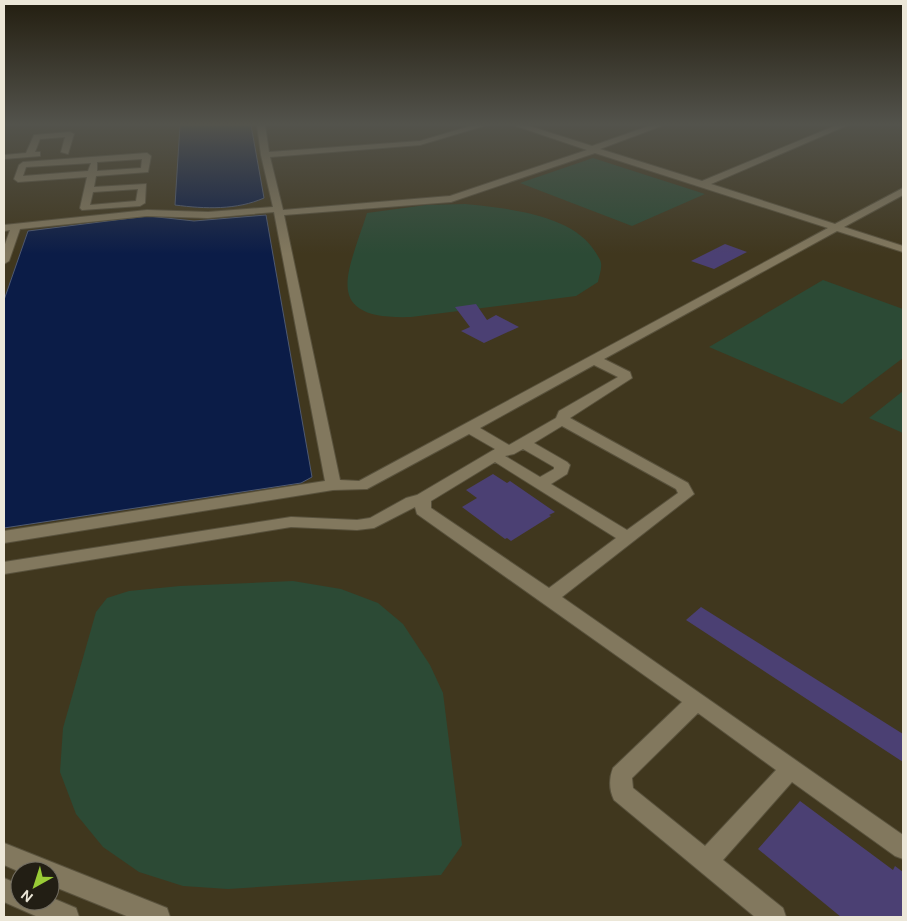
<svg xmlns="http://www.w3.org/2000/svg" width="907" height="921" viewBox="0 0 907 921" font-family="'DM Sans',sans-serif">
<rect width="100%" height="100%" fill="#40371e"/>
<g fill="#2c4a35">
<path d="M593 158 705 194 632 226 520 183Z"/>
<path d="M465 204C505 208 574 214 596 253 597 255 601 260 601 263 602 268 599 277 598 282L576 296 411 317C320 320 348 273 367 213L426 205Z"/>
<path d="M823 280 903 309V358L842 404 709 347Z"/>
<path d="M903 391V433L869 418Z"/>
<path d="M293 581 341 589 378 603 403 624 430 665 443 693 462 845 441 875 228 889 183 886 139 872 103 847 76 814 60 772 63 728 96 612 107 598 129 591 180 586Z"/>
</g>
<g fill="#0b1c47" stroke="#4e5972">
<path d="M180 125H251L264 198C237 210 205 209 175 205Z"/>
<path d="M266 215 312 477 301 483 4 528V300L28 231 148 216 194 221Z"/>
</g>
<g fill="#4b4073">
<path d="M725 244 747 252 714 269 691 261Z"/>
<path d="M476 304 487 320 496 315 519 327 484 343 461 331 470 327 455 307Z"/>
<path d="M493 474 507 483 510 481 555 512 549 515 551 516 511 541 507 538 505 539 462 507 477 498 466 490Z"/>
<path d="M701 607 903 734V762L686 620Z"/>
<path d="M800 801 893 870 895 866 903 872V917H841L758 849Z"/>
</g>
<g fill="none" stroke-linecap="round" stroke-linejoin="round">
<defs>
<g id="minor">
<path d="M257 125H265L269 152 420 141 474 125H487L420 145 270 157 283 210 450 196 587 150 513 125H526L592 146 652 125H664L600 149 702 181 837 125H848L711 184 835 224 903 188V195L844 227 903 246V252L837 231 604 359 630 372 632 378 570 418 688 483 694 494 562 597 903 835V859L895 856 792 782 723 860 783 908 786 917H755L614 800C609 790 609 778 613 768L682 702 417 514 415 507 374 528 357 530 291 527 4 574V562L291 517 357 520 370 518 406 498 417 495 495 449 469 434 367 489 333 490 4 543V531L325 481 274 212 208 218 147 216 20 229 9 261 4 264V247L10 230 4 231V225L147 210 208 212 273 207 261 155ZM595 153 828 228 359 481 340 480 284 215 451 202ZM594 365 618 377 559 411 556 418 509 445 480 428ZM562 426 676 489 678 493 627 530 551 484 567 474 570 465 567 462 534 443ZM523 449 554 467V469L540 477 505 456 514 454ZM495 462 616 538 549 588 431 508V501ZM698 713 776 770 705 846 633 788 632 778Z"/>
<path d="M70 132 74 134 68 154 61 152 65 137 40 139 35 152H40V156L4 159V155L26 153 34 135Z"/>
<path d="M147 153 151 156 148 172 96 176 94 187 146 184 145 203 140 206 82 210 80 208 87 177 18 182 14 179 19 165 23 162ZM142 159 141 168 97 171V162ZM91 163 88 171 23 176 26 167ZM138 189 136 201 90 205 93 192Z"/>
<path d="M4 843 167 908 170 917H129L50 885V871L20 872 4 865Z"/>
<path d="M4 878 20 885V901H50V897L76 908 79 917H38L4 902Z"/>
</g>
</defs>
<use href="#minor" stroke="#59523d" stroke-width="2"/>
<use href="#minor" fill="#82785e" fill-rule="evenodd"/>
</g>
<linearGradient id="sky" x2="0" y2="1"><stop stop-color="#231e10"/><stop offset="0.49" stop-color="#53534c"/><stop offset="1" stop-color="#53534c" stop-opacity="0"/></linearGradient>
<rect width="907" height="254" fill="url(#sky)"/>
<rect width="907" height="921" fill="none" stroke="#ece7d8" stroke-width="10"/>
<g transform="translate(35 886) rotate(219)"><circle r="24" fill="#221e14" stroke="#736e62"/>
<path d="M0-4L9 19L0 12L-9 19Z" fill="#99cb36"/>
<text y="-8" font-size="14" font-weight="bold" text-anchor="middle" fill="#ece7d8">N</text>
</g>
</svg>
